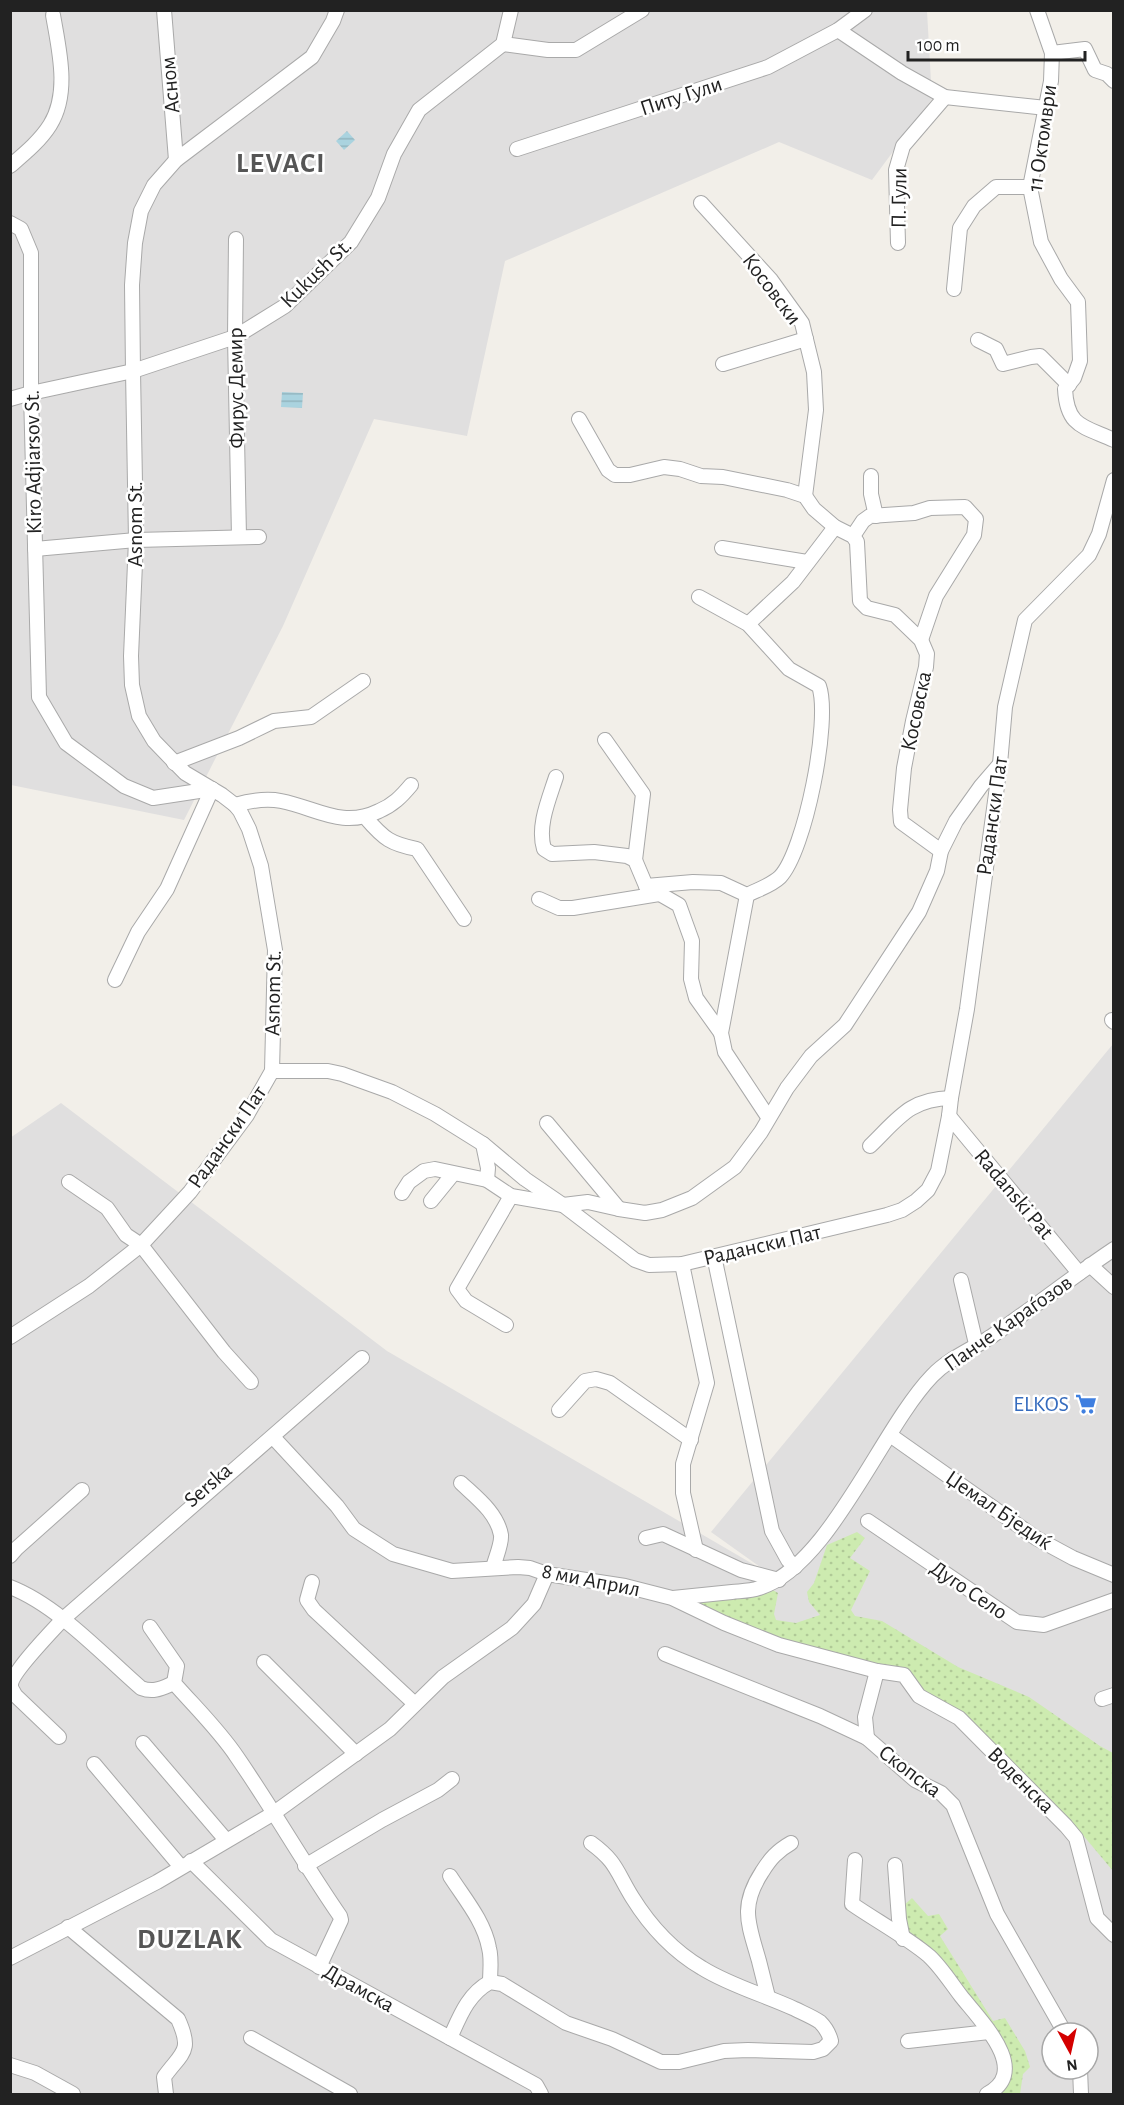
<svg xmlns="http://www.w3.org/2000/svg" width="1124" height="2105" viewBox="0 0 1124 2105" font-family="'Alegreya Sans',sans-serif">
<defs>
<pattern id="grass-dots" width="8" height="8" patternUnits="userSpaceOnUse" patternTransform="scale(1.5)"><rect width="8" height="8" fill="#cdebb0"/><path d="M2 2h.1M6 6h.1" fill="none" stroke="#b0c997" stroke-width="1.8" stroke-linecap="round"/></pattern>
<pattern id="water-rules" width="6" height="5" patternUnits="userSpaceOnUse" patternTransform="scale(1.5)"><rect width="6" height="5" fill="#aad3df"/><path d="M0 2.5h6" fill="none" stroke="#92b5bf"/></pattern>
</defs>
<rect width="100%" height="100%" fill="#f2efe9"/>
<g fill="#e0dfdf" fill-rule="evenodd">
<path d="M10 11H927L932 99 872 180 779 142 505 261 467 436 374 419 283 626 184 820 11 785Z"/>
<path d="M1113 1044V2094H11L10 1138 61 1103 387 1351 770 1574 711 1532ZM1052 2033H1088V2069H1052Z"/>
</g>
<g fill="url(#grass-dots)">
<path d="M857 1532 865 1538 850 1558 870 1571 851 1610 855 1616 882 1621 958 1667 1029 1697 1100 1746 1113 1753V1871L1077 1828 960 1713 921 1690 902 1670 801 1646 744 1627 699 1604 706 1600 723 1599 771 1589 778 1593 774 1614 776 1620 796 1623 820 1615 809 1602 807 1592 814 1583 827 1545Z"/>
<path d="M912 1898 928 1916 939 1914 948 1929 940 1936 993 2021 1005 2018 1025 2051 1030 2067 1023 2074 1020 2094H996C1014 2085 1012 2073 1009 2055L906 1935 902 1907Z"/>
</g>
<g fill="url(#water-rules)">
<path d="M347 131 355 140 344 150 336 141Z"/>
<path d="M282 392 303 393 302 408 281 407Z"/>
</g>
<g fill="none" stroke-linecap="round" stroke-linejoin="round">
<defs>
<g id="minor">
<path d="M164 10 176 160"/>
<path d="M1037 10 1052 53 1051 81 1030 187 1041 242 1061 279 1078 302 1080 361 1074 378 1065 389C1067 427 1083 426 1114 440"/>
<path d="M838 30 902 73 945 97 1046 108"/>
<path d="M503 44 548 50H576L642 10"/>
<path d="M1052 53 1085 49 1095 70 1107 74 1114 81"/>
<path d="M517 149 768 67 838 30 865 10"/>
<path d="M10 166C24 154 40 141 50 125 70 93 59 50 53 15"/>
<path d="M701 203 771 280 802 323 814 372 816 410 805 496"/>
<path d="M10 223 21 229 31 253V393L39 697 66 743 124 786 153 798 212 789"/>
<path d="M236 239 235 337 239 537"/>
<path d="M898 243 896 170 903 146 945 97"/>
<path d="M954 289 960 228 974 206 996 187H1030"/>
<path d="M978 340 996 349 1003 364 1031 357 1040 356 1069 385"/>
<path d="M723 364 806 339"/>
<path d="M10 399 31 393 133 371 235 337 285 306 351 242 378 198 394 154 419 110 503 44 511 10"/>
<path d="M579 419 608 470 615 475H630L664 467 680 469 701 476 723 477 787 490 805 496 814 509 835 527 853 536 857 542 860 601 867 608 895 615 921 640 927 654 926 667 913 721 904 768 900 810 901 822 941 851"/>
<path d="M871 476V494L876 516"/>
<path d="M853 536 863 521 870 516 914 513 930 508 965 507 976 519 974 535 936 596 921 640"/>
<path d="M722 548 807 562"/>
<path d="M35 549 136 540 259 537"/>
<path d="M748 624 793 582 835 527"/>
<path d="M605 740 643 794 635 860"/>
<path d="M174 763 239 738 274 721 311 717 363 681"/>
<path d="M556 777C549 799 537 826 544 849L552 854 594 852 627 856 635 860 646 886 679 905 692 941 691 979 696 998 721 1033"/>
<path d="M235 805C249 801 266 798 281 801 317 808 342 829 379 811 393 805 401 797 411 785"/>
<path d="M366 818C384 839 391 844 417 849L464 919"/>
<path d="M646 886 693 882 721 883 747 895C757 890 772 885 780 877 805 851 831 720 819 686L789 669 748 624 699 597"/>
<path d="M747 895 721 1033 725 1052 768 1117"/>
<path d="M539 899 559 908H573L659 894"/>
<path d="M115 980 138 932 167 889 212 789"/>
<path d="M1112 1020 1114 1022"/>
<path d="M272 1071H328L342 1074 392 1092 435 1114 483 1144 525 1179 563 1205 635 1260 649 1265 682 1264 887 1215 902 1210 916 1201 928 1190 938 1171 949 1116 951 1098 967 1009 1000 764 1005 707 1025 620 1089 555 1099 534 1114 480"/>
<path d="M949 1116 1079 1273"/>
<path d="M547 1123 619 1209"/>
<path d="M483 1144 488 1168 487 1180"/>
<path d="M870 1146C898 1119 909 1099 951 1098"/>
<path d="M69 1182 107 1208 126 1235 141 1245 224 1352 251 1382"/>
<path d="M402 1193 409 1182 424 1171 435 1169 487 1180 511 1196 563 1205 588 1202 619 1209 645 1213 662 1210 692 1198 735 1167 761 1132 787 1088 811 1056 845 1025 919 912 937 871 941 851 956 821 981 786 1000 764"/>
<path d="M431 1201 453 1174"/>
<path d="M714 1256 772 1531 788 1560 795 1567"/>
<path d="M682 1264 707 1383 683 1464V1493L696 1550"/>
<path d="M1090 1265 1114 1287"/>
<path d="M961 1280 976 1344"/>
<path d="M506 1325 466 1301 457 1289 511 1196"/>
<path d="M10 1337 89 1286 141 1245 190 1192 247 1115 272 1071 275 950 261 866 249 829 240 811 235 805 222 795 185 773 154 741 139 716 132 685 131 656 136 540 133 371 132 285 135 243 141 211 154 185 176 160 312 57 333 21 337 10"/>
<path d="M559 1410 585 1381 596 1379 610 1383 691 1440"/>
<path d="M890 1435 1036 1538 1073 1558 1114 1575"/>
<path d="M273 1437 337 1506 354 1529 393 1554 452 1571 518 1567 530 1568 547 1574 625 1586 672 1598 724 1623 779 1645 877 1671 865 1717 867 1738"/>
<path d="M461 1483C477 1498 497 1513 501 1535 502 1544 495 1559 493 1568"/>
<path d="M868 1521 1017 1622 1044 1625 1114 1600"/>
<path d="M646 1538 663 1534 741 1570 779 1580"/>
<path d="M10 1556 17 1548 82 1490"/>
<path d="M312 1582 307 1600 314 1610 415 1704"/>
<path d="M10 1587C57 1605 103 1655 141 1688 154 1693 162 1688 174 1683"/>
<path d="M673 1598C693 1596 712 1594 732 1592 741 1591 751 1591 759 1588 829 1567 881 1429 932 1376 949 1358 971 1350 992 1336 1033 1308 1072 1277 1114 1249"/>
<path d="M150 1627 177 1666 174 1683C195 1707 219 1730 237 1757 273 1809 304 1864 340 1916L341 1920 319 1967"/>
<path d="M665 1654 820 1716 867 1738 915 1780 941 1793 953 1805 997 1914 1065 2033"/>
<path d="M264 1662 356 1754"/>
<path d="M877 1671 904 1675 919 1696 959 1718 1066 1826 1076 1838 1097 1918 1114 1935"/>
<path d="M1102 1699 1114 1695"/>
<path d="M59 1737 15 1695C14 1692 11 1689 11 1686 10 1674 53 1630 63 1619L362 1358"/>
<path d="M143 1743 226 1840"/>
<path d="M94 1764 181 1867"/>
<path d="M855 1860 852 1904C875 1920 908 1938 929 1956 941 1967 951 1983 961 1996 980 2020 1032 2071 987 2094"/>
<path d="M191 1861 271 1940 536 2085 541 2094"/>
<path d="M895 1865 899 1919 903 1939"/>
<path d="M305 1866 382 1820 438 1790 452 1779"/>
<path d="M450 1876C464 1898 484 1921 489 1948 492 1959 490 1971 490 1982"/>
<path d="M68 1927 178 2019C193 2052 182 2052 164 2077L166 2094"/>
<path d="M10 1958 157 1882 274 1813 390 1729 443 1677 512 1628 534 1604 547 1574"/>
<path d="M768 1997C765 1985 762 1973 759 1961 749 1925 739 1907 762 1872 770 1859 777 1851 791 1843"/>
<path d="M251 2038 350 2094"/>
<path d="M450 2038C460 2016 468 1994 490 1982L502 1984 566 2023 612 2039 661 2062H679L724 2051 748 2050 813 2052 823 2049 831 2041C829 2033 826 2028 820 2022 813 2017 803 2013 795 2009 765 1995 731 1986 702 1968 673 1951 650 1926 632 1897 616 1871 617 1862 591 1843"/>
<path d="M908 2041 989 2032"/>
<path d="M10 2065 35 2073 73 2094"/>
<path d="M1080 2069 1081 2094"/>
</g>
</defs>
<use href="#minor" stroke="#a9a9a9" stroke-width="16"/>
<use href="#minor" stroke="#fff" stroke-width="14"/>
</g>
<defs>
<symbol id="supermarket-bare" viewBox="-9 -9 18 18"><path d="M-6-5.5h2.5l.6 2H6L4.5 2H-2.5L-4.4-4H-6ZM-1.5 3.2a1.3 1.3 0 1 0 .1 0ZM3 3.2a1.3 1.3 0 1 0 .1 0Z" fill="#3f7fe0" stroke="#fff" stroke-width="2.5" paint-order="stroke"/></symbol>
</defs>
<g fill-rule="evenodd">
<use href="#supermarket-bare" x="1071" y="1389" width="30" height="30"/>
</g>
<g text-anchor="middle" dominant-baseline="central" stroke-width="5" stroke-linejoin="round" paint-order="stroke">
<g font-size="22" fill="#222" stroke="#fff">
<text transform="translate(170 85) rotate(-95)">Асном</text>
<text transform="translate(681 96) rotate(-18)">Питу Гули</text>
<text transform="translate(1042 138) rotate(-82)">11 Октомври</text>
<text transform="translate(899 198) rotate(-89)">П. Гули</text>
<text transform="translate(316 273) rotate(-44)">Kukush St.</text>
<text transform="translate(772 289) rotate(53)">Косовски</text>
<text transform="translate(236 388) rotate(-91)">Фирус Демир</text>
<text transform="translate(33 462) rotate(-91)">Kiro Adjiarsov St.</text>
<text transform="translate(135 524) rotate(-90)">Asnom St.</text>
<text transform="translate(916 711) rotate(-78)">Косовска</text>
<text transform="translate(992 816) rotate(-82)">Радански Пат</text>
<text transform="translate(273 993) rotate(-89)">Asnom St.</text>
<text transform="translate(227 1137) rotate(-55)">Радански Пат</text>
<text transform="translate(1014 1194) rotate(50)">Radanski Pat</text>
<text transform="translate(762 1245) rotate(-13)">Радански Пат</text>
<text transform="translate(1008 1323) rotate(-35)">Панче Караѓозов</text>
<text transform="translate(208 1485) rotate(-41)">Serska</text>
<text transform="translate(999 1510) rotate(34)">Џемал Бједиќ</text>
<text transform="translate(591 1580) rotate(11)">8 ми Април</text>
<text transform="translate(969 1590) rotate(34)">Дуго Село</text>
<text transform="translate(910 1771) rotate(37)">Скопска</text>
<text transform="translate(1021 1780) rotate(45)">Воденска</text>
<text transform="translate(359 1988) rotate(29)">Драмска</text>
</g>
<g font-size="22" fill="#366cbe" stroke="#fff" text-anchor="end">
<text x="1069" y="1404">ELKOS</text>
</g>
<g font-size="28" font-weight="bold" letter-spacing="1.5" fill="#555" stroke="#fff">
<text x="281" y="164">LEVACI</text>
<text x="190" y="1940">DUZLAK</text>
</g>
</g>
<rect width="1124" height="2105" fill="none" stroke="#222222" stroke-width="24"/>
<g transform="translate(1070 2051) rotate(172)"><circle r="28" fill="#ffffff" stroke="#a7a7a7" stroke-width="1.5"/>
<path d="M0-4.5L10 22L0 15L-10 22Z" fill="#d40000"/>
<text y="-9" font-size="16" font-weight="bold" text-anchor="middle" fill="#222222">N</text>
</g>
<path d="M908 51v9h177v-9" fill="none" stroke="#222222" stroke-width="3"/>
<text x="917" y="51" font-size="18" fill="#222222" stroke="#ffffff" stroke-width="4.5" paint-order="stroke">100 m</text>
</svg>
